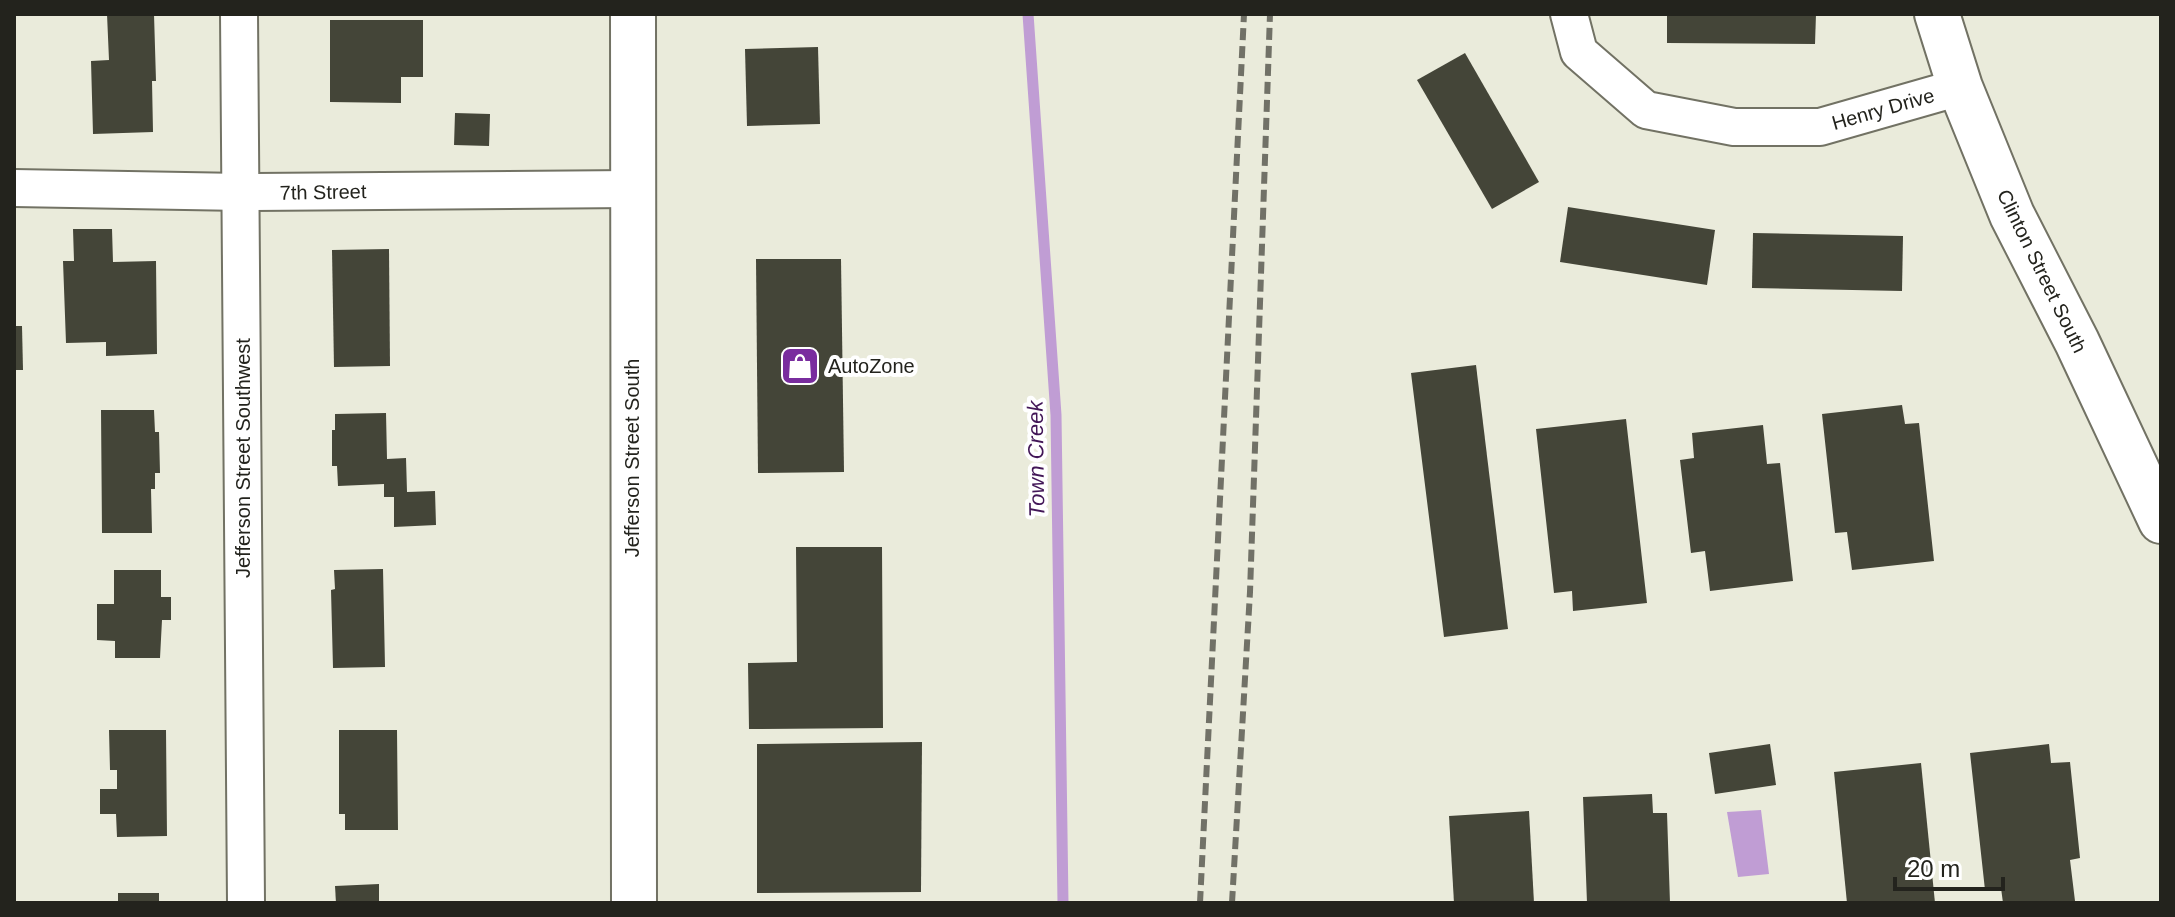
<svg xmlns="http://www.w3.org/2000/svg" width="2175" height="917" viewBox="0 0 2175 917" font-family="Helvetica,sans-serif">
<rect width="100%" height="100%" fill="#eaebdb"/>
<path fill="#c09dd4" d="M1761 810 1769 874 1738 877 1727 812Z"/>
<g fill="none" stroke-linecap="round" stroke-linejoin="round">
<path stroke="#c09dd4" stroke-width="11" d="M1028 14 1056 415 1063 903"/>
</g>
<g fill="#444538">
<path d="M107 14H154L156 81H152L153 132 93 134 91 61 109 60Z"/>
<path d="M1667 14H1816L1815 44 1667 43Z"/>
<path d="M330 20H423V77H401V103L330 102Z"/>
<path d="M818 47 820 124 747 126 745 49Z"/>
<path d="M1465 53 1539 182 1492 209 1417 80Z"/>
<path d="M455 113 490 114 489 146 454 145Z"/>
<path d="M1568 207 1715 230 1707 285 1560 262Z"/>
<path d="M73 229H112L113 262 156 261 157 354 106 356V342L66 343 63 261H74Z"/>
<path d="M1753 233 1903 236 1902 291 1752 288Z"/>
<path d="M389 249 390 366 334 367 332 250Z"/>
<path d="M756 259H841L844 472 758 473Z"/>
<path d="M14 326H22L23 370H14Z"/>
<path d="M1476 365 1508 629 1444 637 1411 373Z"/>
<path d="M1902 405 1905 424 1919 423 1934 561 1852 570 1847 532 1835 533 1822 414Z"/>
<path d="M101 410H154L155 432H159L160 473H155V489H151L152 533H102Z"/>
<path d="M386 413 387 459 406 458 407 492 435 491 436 525 394 527V497H384V484L338 486 337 466H332V430H335V414Z"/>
<path d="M1626 419 1647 603 1573 611 1572 591 1554 593 1536 429Z"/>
<path d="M1763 425 1767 464 1780 463 1793 581 1710 591 1705 551 1691 553 1680 460 1694 458 1692 433Z"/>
<path d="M796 547H882L883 728 749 729 748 663 797 662Z"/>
<path d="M383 569 385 667 333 668 331 590 335 589 334 570Z"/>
<path d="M114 570H161V597H171V620H162L160 658H115V641L97 640V604H114Z"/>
<path d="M109 730H166L167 836 117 837 116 814H100V789H117V770H110Z"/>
<path d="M339 730H397L398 830H345V814H339Z"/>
<path d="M922 742 921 892 757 893V744Z"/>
<path d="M1770 744 1776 785 1715 794 1709 753Z"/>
<path d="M2049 744 2051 763 2070 762 2080 858 2070 860 2075 901 2003 903 2001 888 1985 890 1970 753Z"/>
<path d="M1921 763 1935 903H1847L1834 772Z"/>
<path d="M1652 794 1653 813H1667L1670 903H1587L1583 797Z"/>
<path d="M1529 811 1534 903H1454L1449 816Z"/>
<path d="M379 884V903H336L335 886Z"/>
<rect x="118" y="893" width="41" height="10"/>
</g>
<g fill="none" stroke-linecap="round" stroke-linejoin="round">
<defs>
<g id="minor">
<path d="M239 14 246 903"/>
<path d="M1569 14 1579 52 1646 110 1734 127H1820L1960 87"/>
<path d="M14 188 242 192 631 189"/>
</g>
<path id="tertiary" d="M1937 14 1960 87 2012 215 2077 342 2161 521"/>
<path id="secondary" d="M633 14 634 903"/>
</defs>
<use href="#minor" stroke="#727264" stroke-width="40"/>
<use href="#tertiary" stroke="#727264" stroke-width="48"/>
<use href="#secondary" stroke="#727264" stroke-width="48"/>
<use href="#minor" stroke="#fff" stroke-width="36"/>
<use href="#tertiary" stroke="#fff" stroke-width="44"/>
<use href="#secondary" stroke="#fff" stroke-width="44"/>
<g stroke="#717167" stroke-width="6" stroke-dasharray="12 6" stroke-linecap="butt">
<path d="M1200 903 1244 14"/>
<path d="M1232 903 1250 592 1270 14"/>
</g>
</g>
<defs>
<symbol id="shop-square" viewBox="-11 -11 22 22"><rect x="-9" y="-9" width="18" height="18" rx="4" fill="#792c9e" stroke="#fff"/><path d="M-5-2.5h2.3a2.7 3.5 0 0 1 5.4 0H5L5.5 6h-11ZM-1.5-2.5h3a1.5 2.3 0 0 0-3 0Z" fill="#fff"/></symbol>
</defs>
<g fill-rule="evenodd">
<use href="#shop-square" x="778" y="344" width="44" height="44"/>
</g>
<g text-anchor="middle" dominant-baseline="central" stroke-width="8" stroke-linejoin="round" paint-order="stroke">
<g font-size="20" fill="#23231d" stroke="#fff">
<text transform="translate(1883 109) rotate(-16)">Henry Drive</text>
<text transform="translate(323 192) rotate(-1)">7th Street</text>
<text transform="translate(2042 271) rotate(64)">Clinton Street South</text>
<text transform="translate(243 458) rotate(-90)">Jefferson Street Southwest</text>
<text transform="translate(632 458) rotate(-90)">Jefferson Street South</text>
</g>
<g font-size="20" fill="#23231d" stroke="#fff" text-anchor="start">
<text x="828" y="366">AutoZone</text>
</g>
<g font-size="22" font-style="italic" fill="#421657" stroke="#fff">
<text transform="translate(1036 459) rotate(-91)">Town Creek</text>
</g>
</g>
<rect width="2175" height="917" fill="none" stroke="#23231d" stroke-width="32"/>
<path d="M1895 877v12h108v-12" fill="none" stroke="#23231d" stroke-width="4"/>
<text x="1907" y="877" font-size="24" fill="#23231d" stroke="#ffffff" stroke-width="6" paint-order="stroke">20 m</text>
</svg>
